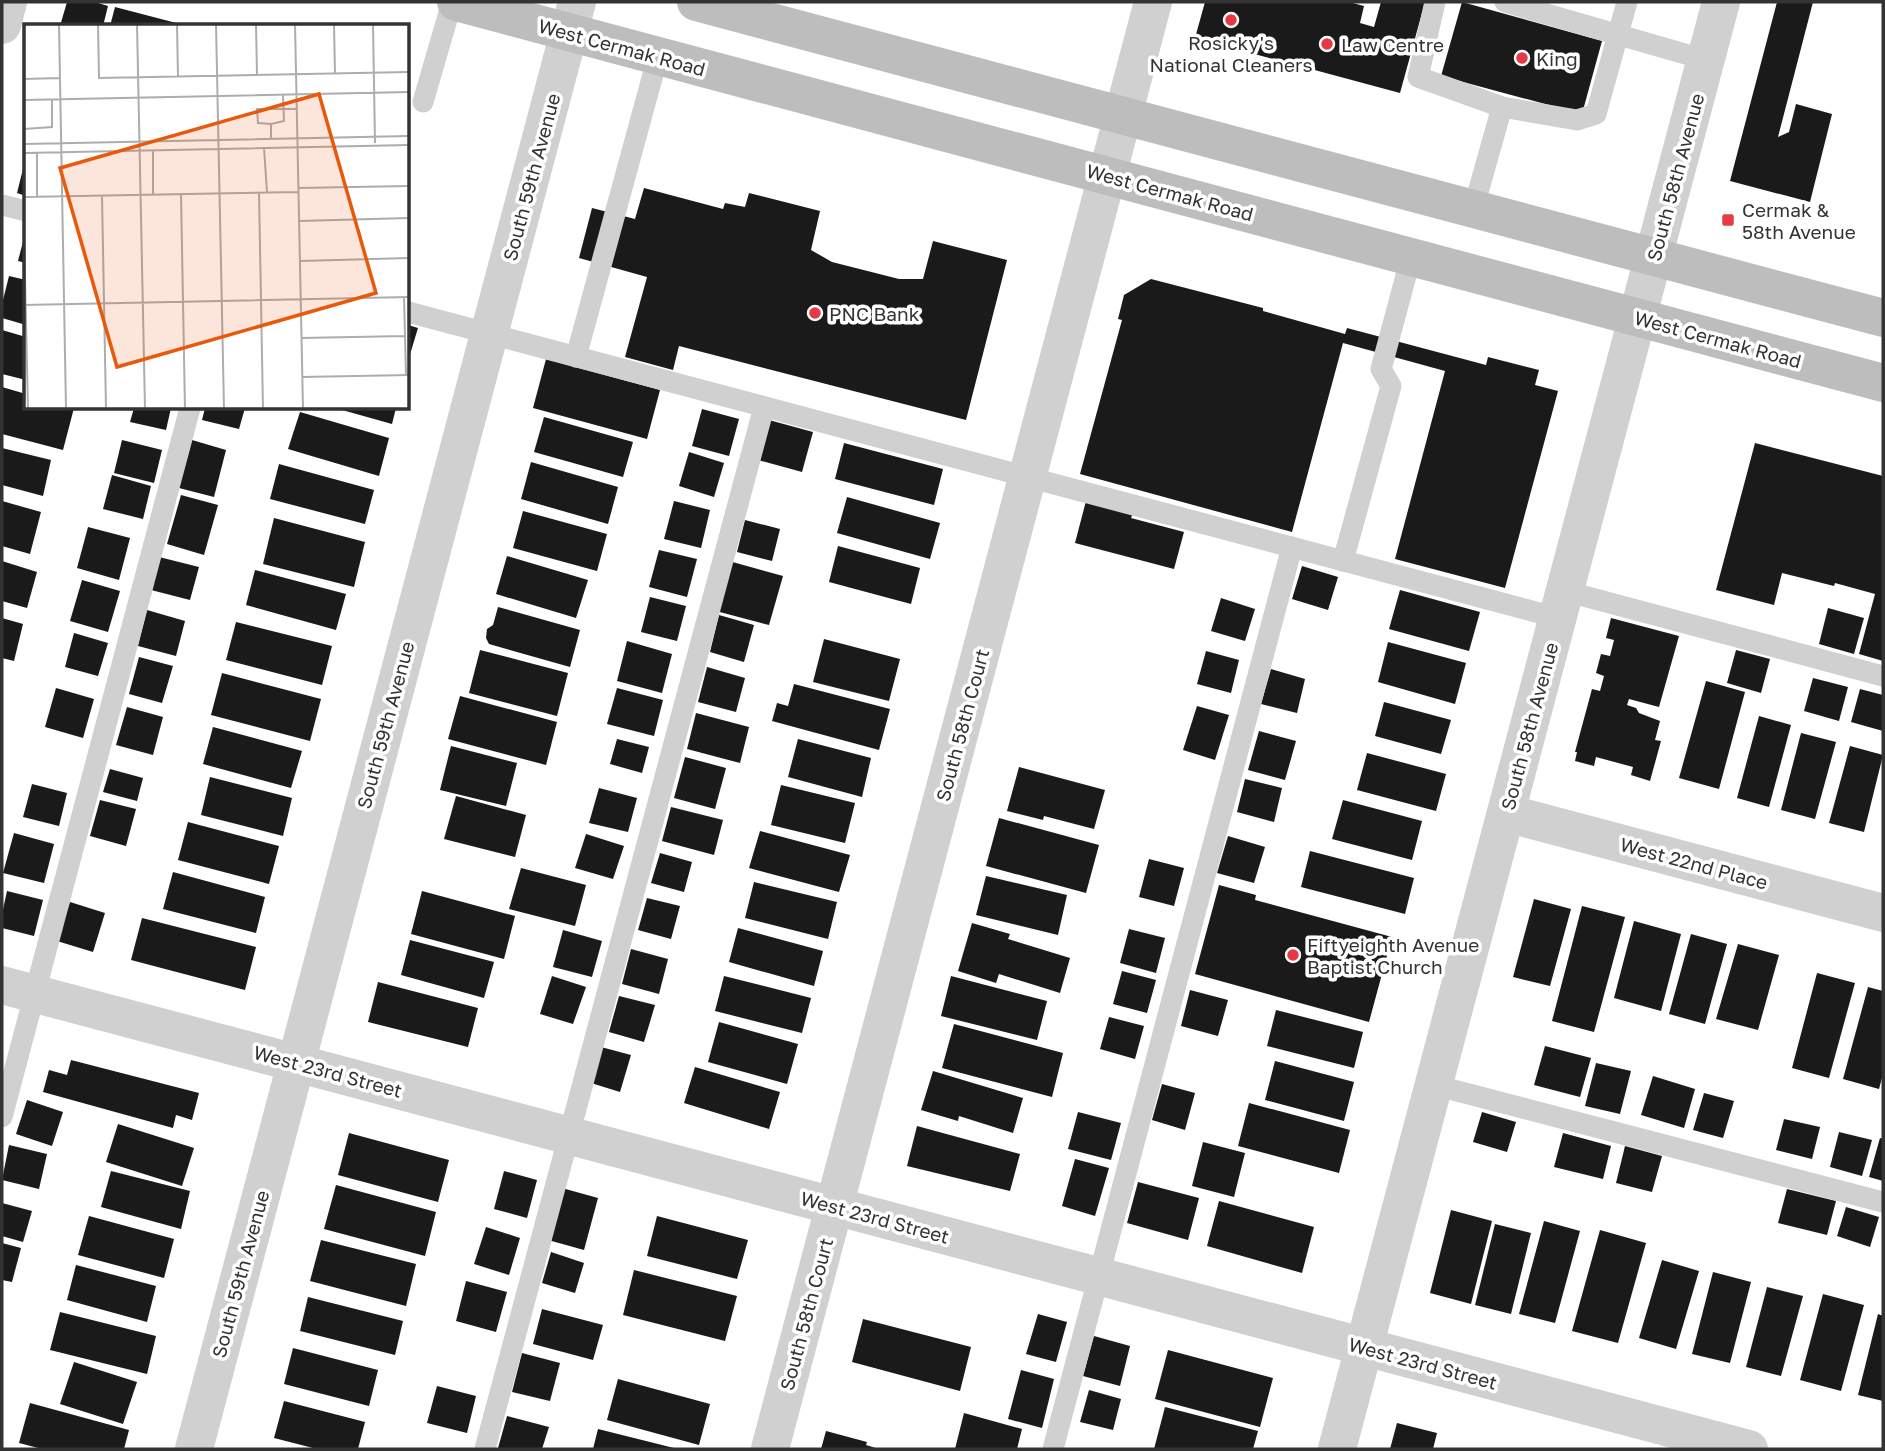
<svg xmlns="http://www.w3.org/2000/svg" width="1885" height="1451" viewBox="0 0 1885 1451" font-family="'Golos Text',sans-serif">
<rect width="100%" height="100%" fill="#fff"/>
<g fill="#1a1a1a">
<path d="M67 2H95L108 6 103 26H60Z"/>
<path d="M1205 2H1349L1364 6 1360 23 1374 27 1381 2H1425L1400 93 1195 38Z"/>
<path d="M1462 2 1602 41 1582 114 1441 76Z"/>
<path d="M1777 2H1813L1778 137 1789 132 1796 104 1832 114 1810 202 1730 181Z"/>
<path d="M115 7 184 25V26H110Z"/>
<path d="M25 161H26V196L17 193Z"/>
<path d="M644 188 723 209 725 203 745 207 749 193 820 211 811 250 832 262 899 279H923L933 241 1007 260 966 420 679 346 673 370 625 357 647 277 579 258 592 208 635 219Z"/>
<path d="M25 234H26V263L18 261Z"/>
<path d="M9 276 26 280V325L2 318V304Z"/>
<path d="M1151 279 1263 308V311L1345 334 1347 328 1486 365 1488 357 1539 370 1535 385 1558 391 1505 588 1395 559 1445 371 1343 343 1292 532 1080 474 1122 320 1118 319 1124 295Z"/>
<path d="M408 325 418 328 408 361Z"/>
<path d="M2 330 26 337V380L2 374Z"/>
<path d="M546 359 660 390 647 439 533 408Z"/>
<path d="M2 387 26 394V408H74L63 450 2 434Z"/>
<path d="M134 408H171L166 430 130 422Z"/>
<path d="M205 408H245L239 429 202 420Z"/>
<path d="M335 408H396L392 424Z"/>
<path d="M702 409 739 419 729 456 692 446Z"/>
<path d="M300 412 389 438 379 476 288 449Z"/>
<path d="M544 417 633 442 623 477 534 452Z"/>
<path d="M769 420 813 432 802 472 758 460Z"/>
<path d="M122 440 162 450 154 483 114 473Z"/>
<path d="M192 440 226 450 214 497 179 488Z"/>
<path d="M844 443 943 469 934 505 835 479Z"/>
<path d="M1755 443 1883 476V661L1859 654 1875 594 1835 583 1834 586 1782 573 1774 605 1716 590Z"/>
<path d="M2 448 51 460 43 496 2 485Z"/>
<path d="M689 452 724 463 714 497 679 486Z"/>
<path d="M531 462 618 487 608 524 521 499Z"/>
<path d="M279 464 374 490 365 524 270 499Z"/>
<path d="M112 475 151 486 143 519 103 509Z"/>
<path d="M181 495 218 505 204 555 167 544Z"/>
<path d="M847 497 940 523 930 559 837 533Z"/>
<path d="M2 501 41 512 30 554 2 546Z"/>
<path d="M674 501 710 510 701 548 664 539Z"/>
<path d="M1086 501 1133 513 1131 518 1184 532 1174 569 1075 543Z"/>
<path d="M523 511 607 534 597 571 513 548Z"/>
<path d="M274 518 365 542 354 587 263 564Z"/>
<path d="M745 520 780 529 772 561 737 552Z"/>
<path d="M88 527 130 538 119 580 77 568Z"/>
<path d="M838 546 920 568 911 604 829 582Z"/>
<path d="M659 550 697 559 687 597 649 587Z"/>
<path d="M507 556 588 580 576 618 496 594Z"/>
<path d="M159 557 199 567 190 600 151 590Z"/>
<path d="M2 561 37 572 27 608 2 601Z"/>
<path d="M729 561 783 576 769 625 716 611Z"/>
<path d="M1302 566 1338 577 1328 610 1292 599Z"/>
<path d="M255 570 346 594 336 630 246 605Z"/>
<path d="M82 580 120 591 108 632 70 621Z"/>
<path d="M1400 590 1480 612 1469 651 1389 629Z"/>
<path d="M650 597 686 606 677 641 641 632Z"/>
<path d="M1221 598 1255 609 1245 641 1211 631Z"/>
<path d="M498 607 580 630 570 667 489 644 486 638 487 629 493 625Z"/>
<path d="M1828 608 1864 618 1854 654 1819 644Z"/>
<path d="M147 610 185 621 176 656 138 646Z"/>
<path d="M719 615 754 625 744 662 710 652Z"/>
<path d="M2 618 23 624 14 661 2 658Z"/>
<path d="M1611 618 1679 636 1659 707 1629 699 1627 705 1636 708 1639 713 1660 721 1655 740 1661 741 1650 781 1631 775 1633 767 1596 757 1594 766 1575 761 1577 752H1575L1592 689 1600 691 1604 676 1596 673 1601 654 1610 656 1614 640 1606 638Z"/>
<path d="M236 622 332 646 322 685 226 660Z"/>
<path d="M74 633 108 643 98 676 65 667Z"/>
<path d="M824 639 900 659 889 701 813 682Z"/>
<path d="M627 641 672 654 662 693 617 681Z"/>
<path d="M1388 642 1466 663 1455 704 1378 682Z"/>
<path d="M480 650 568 673 557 716 469 693Z"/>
<path d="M1736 650 1770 659 1761 693 1727 683Z"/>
<path d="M1206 651 1239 660 1231 693 1197 684Z"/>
<path d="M139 657 173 666 162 703 129 694Z"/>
<path d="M707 667 745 678 736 712 698 702Z"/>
<path d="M1271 669 1305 679 1297 713 1261 704Z"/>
<path d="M222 673 321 699 310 741 211 715Z"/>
<path d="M1813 678 1848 687 1839 721 1804 711Z"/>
<path d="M1706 681 1745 692 1719 789 1679 778Z"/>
<path d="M794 684 890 709 879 750 772 721 777 703 788 706Z"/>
<path d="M56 688 94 699 83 738 45 727Z"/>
<path d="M617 688 663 700 654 736 607 724Z"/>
<path d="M1860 689 1883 695V731L1851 722Z"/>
<path d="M460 696 557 722 546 765 448 739Z"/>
<path d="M1384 702 1451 720 1441 754 1375 736Z"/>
<path d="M1197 706 1229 715 1215 760 1183 750Z"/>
<path d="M127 707 163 717 153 755 116 745Z"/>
<path d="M696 713 749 727 740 763 687 749Z"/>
<path d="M1759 716 1791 725 1769 807 1737 798Z"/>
<path d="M213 727 302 751 291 788 203 764Z"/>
<path d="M1259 731 1296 741 1285 780 1248 770Z"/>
<path d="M1801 733 1836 742 1815 819 1781 810Z"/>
<path d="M617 739 649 747 642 773 610 764Z"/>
<path d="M798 739 871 758 862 797 788 777Z"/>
<path d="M451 746 517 763 506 806 440 790Z"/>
<path d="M1850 746 1883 755 1864 832 1829 823Z"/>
<path d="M1367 753 1446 774 1436 811 1357 790Z"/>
<path d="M685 757 726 768 715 809 674 798Z"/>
<path d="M1019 767 1105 790 1094 829 1044 816 1043 820 1007 811Z"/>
<path d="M110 769 143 778 137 801 103 792Z"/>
<path d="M210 777 292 798 283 836 201 815Z"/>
<path d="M1245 779 1282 788 1274 822 1237 812Z"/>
<path d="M32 784 67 793 59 826 23 817Z"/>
<path d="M781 785 855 803 845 843 771 825Z"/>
<path d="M599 788 637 798 628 832 589 823Z"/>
<path d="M456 796 526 815 515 857 444 839Z"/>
<path d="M100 800 136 809 126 846 90 836Z"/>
<path d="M1343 800 1422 821 1412 860 1332 839Z"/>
<path d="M671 807 723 820 714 855 662 841Z"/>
<path d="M999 818 1099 845 1086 893 986 866Z"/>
<path d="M188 822 279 846 269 884 178 860Z"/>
<path d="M760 831 850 855 839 892 749 868Z"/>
<path d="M14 833 54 844 44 883 3 873Z"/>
<path d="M586 834 624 846 613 879 575 868Z"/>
<path d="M1228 836 1265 847 1254 883 1217 873Z"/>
<path d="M1310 851 1414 878 1405 914 1301 887Z"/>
<path d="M660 853 692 862 684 892 651 883Z"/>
<path d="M1149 859 1184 868 1174 906 1139 897Z"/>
<path d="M521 868 586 885 575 926 509 909Z"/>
<path d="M173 872 265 897 256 933 163 909Z"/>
<path d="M986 876 1067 895 1058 935 976 915Z"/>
<path d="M754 882 837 902 828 939 745 918Z"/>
<path d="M1219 885 1256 895 1255 900 1392 937 1369 1022 1195 974Z"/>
<path d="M7 891 43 900 34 936 2 928V914Z"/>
<path d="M422 891 515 916 504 959 411 934Z"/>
<path d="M647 898 680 906 671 939 638 930Z"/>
<path d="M1534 899 1571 909 1550 986 1513 977Z"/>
<path d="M70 902 105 913 93 952 57 941Z"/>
<path d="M1582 906 1625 917 1594 1032 1552 1021Z"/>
<path d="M142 918 256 947 245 990 131 960Z"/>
<path d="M1634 921 1681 934 1661 1011 1614 998Z"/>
<path d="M972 923 1010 934 1008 939 1070 958 1060 993 999 974 996 983 958 971Z"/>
<path d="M738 928 823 951 814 986 729 962Z"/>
<path d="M1129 929 1165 938 1156 973 1120 963Z"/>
<path d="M563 930 602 941 592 977 553 967Z"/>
<path d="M1691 934 1727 944 1705 1024 1669 1014Z"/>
<path d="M410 940 494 962 484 998 401 975Z"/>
<path d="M1738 944 1779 955 1758 1030 1716 1019Z"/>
<path d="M631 949 668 959 659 994 622 984Z"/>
<path d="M1122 971 1156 980 1147 1013 1113 1004Z"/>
<path d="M1817 973 1855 983 1829 1078 1792 1068Z"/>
<path d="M552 976 586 987 573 1024 540 1014Z"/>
<path d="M724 976 811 998 802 1033 715 1011Z"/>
<path d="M951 976 1047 1001 1037 1040 941 1016Z"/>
<path d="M378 982 478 1008 468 1047 368 1022Z"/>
<path d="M1868 987 1883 991V1074L1879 1089 1843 1079Z"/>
<path d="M1190 990 1228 1000 1218 1036 1181 1026Z"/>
<path d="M619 996 655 1005 644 1042 609 1032Z"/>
<path d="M1276 1010 1363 1032 1354 1068 1267 1046Z"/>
<path d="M1109 1017 1144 1026 1135 1059 1100 1049Z"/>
<path d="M719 1022 798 1044 787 1084 708 1062Z"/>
<path d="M954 1024 1063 1053 1052 1097 942 1068Z"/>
<path d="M1545 1046 1591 1058 1580 1097 1534 1085Z"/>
<path d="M601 1047 631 1055 620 1092 591 1083Z"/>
<path d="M71 1060 199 1093 192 1120 176 1115 173 1128 43 1092 49 1070 67 1075Z"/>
<path d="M1275 1061 1354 1082 1344 1121 1265 1100Z"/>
<path d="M1596 1063 1631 1071 1620 1114 1585 1106Z"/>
<path d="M695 1067 780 1092 769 1129 684 1103Z"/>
<path d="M933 1071 1023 1098 1013 1133 959 1116 958 1121 921 1110Z"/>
<path d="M1653 1076 1695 1089 1684 1128 1641 1115Z"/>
<path d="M1162 1084 1195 1093 1185 1130 1152 1120Z"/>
<path d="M1704 1093 1734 1101 1723 1138 1693 1130Z"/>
<path d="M27 1100 63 1112 52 1146 16 1134Z"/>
<path d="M1249 1103 1350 1130 1339 1173 1238 1146Z"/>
<path d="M1078 1112 1121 1123 1111 1160 1068 1149Z"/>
<path d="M1482 1112 1516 1122 1507 1152 1473 1142Z"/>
<path d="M1784 1119 1820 1127 1812 1159 1776 1150Z"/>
<path d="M118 1124 194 1148 182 1186 106 1162Z"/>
<path d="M917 1126 1020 1154 1010 1191 907 1166Z"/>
<path d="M1839 1132 1872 1140 1862 1176 1830 1167Z"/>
<path d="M349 1133 449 1160 438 1202 338 1175Z"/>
<path d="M1563 1133 1611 1146 1603 1179 1554 1167Z"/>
<path d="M1880 1138 1883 1139V1181L1869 1177Z"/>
<path d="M1203 1142 1245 1153 1234 1197 1192 1186Z"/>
<path d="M9 1145 47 1154 39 1189 2 1180Z"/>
<path d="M1625 1146 1662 1156 1652 1192 1616 1183Z"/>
<path d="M1075 1159 1109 1168 1095 1216 1062 1206Z"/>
<path d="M111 1171 190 1191 181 1229 101 1207Z"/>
<path d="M504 1171 537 1180 527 1218 494 1209Z"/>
<path d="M1138 1182 1199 1198 1188 1240 1127 1223Z"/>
<path d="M336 1185 436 1212 425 1256 324 1229Z"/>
<path d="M562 1188 598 1198 584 1250 548 1240Z"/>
<path d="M1787 1189 1836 1201 1827 1235 1778 1223Z"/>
<path d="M1219 1201 1314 1227 1302 1273 1207 1246Z"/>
<path d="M2 1203 32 1211 23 1242 2 1236Z"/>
<path d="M1846 1207 1879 1217 1870 1247 1837 1236Z"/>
<path d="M1451 1210 1492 1221 1471 1304 1430 1293Z"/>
<path d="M89 1216 174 1239 164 1278 78 1255Z"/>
<path d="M657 1216 748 1240 737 1279 647 1256Z"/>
<path d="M1544 1221 1580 1231 1555 1323 1519 1314Z"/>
<path d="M1495 1224 1531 1233 1511 1314 1475 1305Z"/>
<path d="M486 1227 520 1238 509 1275 474 1264Z"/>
<path d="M1600 1230 1646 1243 1618 1343 1572 1331Z"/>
<path d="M321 1240 416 1264 406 1306 310 1281Z"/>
<path d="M2 1243 21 1248 12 1282 2 1280Z"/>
<path d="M551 1252 584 1263 575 1293 542 1283Z"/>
<path d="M1662 1260 1699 1271 1676 1349 1639 1338Z"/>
<path d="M76 1265 156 1286 147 1322 67 1300Z"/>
<path d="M634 1270 737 1296 725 1341 623 1315Z"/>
<path d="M1713 1272 1751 1282 1730 1363 1692 1354Z"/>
<path d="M466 1281 507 1292 496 1332 456 1321Z"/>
<path d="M1767 1287 1803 1296 1781 1376 1746 1367Z"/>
<path d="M1823 1294 1864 1305 1841 1391 1800 1380Z"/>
<path d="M308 1297 403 1321 395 1355 300 1331Z"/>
<path d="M542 1309 603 1325 593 1360 533 1344Z"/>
<path d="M60 1312 156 1336 147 1374 50 1350Z"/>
<path d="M1038 1314 1067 1322 1056 1362 1026 1354Z"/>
<path d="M1878 1314 1883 1316V1401L1858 1395Z"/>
<path d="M863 1319 971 1347 960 1391 852 1362Z"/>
<path d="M1094 1336 1130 1346 1120 1386 1083 1376Z"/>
<path d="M293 1348 378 1370 369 1406 284 1384Z"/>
<path d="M1168 1350 1273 1378 1260 1427 1155 1399Z"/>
<path d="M522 1353 560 1363 550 1401 512 1392Z"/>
<path d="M74 1362 137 1382 123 1424 60 1404Z"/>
<path d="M1021 1370 1054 1379 1042 1428 1008 1419Z"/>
<path d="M618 1379 710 1404 699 1445 607 1420Z"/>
<path d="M437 1386 476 1396 467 1433 427 1423Z"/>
<path d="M1089 1390 1121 1399 1113 1430 1080 1422Z"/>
<path d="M284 1401 365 1422 358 1449H317L274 1438Z"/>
<path d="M30 1403 129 1430 124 1449H42L19 1443Z"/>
<path d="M1165 1407 1258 1431 1253 1449H1154Z"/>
<path d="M964 1413 1022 1429 1017 1449H955Z"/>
<path d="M507 1416 549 1427 542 1449 498 1448Z"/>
<path d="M1397 1423 1437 1433 1433 1449H1390Z"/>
<path d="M598 1429 674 1448V1449H593Z"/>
<path d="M826 1431 867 1442 866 1445 879 1449H821Z"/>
</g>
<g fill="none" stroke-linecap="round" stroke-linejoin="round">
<g stroke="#d0d0d0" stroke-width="21">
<path d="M1435 2 1418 77 1502 107"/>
<path d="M1505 2 1706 60"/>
<path d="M423 102 452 2"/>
<path d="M2 205 26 211"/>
<path d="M1473 210 1502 107 1577 120 1596 114 1627 2"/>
<path d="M408 312 1558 618"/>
<path d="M576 357 658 56"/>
<path d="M1343 561 1391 386 1381 369 1411 257"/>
<path d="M1565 591 1883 676"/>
<path d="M1434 1085 1883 1202"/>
<path d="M2 1117 190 408"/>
<path d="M485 1449 764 407"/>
<path d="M1053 1449 1292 547"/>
</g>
<g stroke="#d0d0d0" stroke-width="38">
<path d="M2 25 8 2"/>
<path d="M1506 813 1883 913"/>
<path d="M2 985 1749 1449"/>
<path d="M194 1449 577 2"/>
<path d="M770 1449 1153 2"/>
<path d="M1337 1449 1721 2"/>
</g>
<g stroke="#bdbdbd" stroke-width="38">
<path d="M456 2 1883 383"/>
<path d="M696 2 1883 318"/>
</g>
</g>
<g fill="#e63946" stroke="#fff" stroke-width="2.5">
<circle cx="1231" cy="20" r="7"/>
<circle cx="1327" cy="44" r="7"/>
<circle cx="1522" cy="58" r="7"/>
<rect x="1721" y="213" width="14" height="14" rx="3.5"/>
<circle cx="815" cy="313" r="7"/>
<circle cx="1293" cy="955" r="7"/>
</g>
<g text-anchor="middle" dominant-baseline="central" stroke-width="7" stroke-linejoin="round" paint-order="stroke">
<g font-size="19" fill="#333" stroke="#fff" text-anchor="start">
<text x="1231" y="42" text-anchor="middle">Rosicky's<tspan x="1231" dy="22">National Cleaners</tspan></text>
<text x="1341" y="44">Law Centre</text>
<text x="1536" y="58">King</text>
<text x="1742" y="209">Cermak &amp;<tspan x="1742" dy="22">58th Avenue</tspan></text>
<text x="829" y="313">PNC Bank</text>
<text x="1307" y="944">Fiftyeighth Avenue<tspan x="1307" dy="22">Baptist Church</tspan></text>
</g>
<g font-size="19" fill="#333" stroke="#fff">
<text transform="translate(622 47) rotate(15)">West Cermak Road</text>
<text transform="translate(531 177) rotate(-75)">South 59th Avenue</text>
<text transform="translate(1675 177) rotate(-75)">South 58th Avenue</text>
<text transform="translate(1170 192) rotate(15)">West Cermak Road</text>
<text transform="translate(1718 339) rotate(15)">West Cermak Road</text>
<text transform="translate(385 725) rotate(-75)">South 59th Avenue</text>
<text transform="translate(962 725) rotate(-75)">South 58th Court</text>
<text transform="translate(1529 726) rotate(-75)">South 58th Avenue</text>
<text transform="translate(1694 863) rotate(15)">West 22nd Place</text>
<text transform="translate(328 1071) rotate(15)">West 23rd Street</text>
<text transform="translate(875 1217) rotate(15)">West 23rd Street</text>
<text transform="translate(240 1274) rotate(-75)">South 59th Avenue</text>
<text transform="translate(806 1314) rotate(-75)">South 58th Court</text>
<text transform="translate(1423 1363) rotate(15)">West 23rd Street</text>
</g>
</g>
<g transform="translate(24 24)">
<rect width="385" height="385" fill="#fff"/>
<path fill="none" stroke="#adadad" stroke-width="2" d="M35 0 42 385M74 0 75 54 385 48M113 0 121 385M153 0 154 53M192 0 200 385M232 0 233 51M271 0 279 385M310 0 311 50M349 0 351 119M0 55 36 54M0 76 385 68M247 100 234 99 233 85H273M0 105 28 103V75M247 115V100L260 97 259 71M0 120 385 112M240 124 243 168M129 126V171M13 128V173M0 129 385 121M274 164 385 162M235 168 239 385M157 170 161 385M78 172 82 385M0 173 274 168M275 197 385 194M0 210 4 385M276 237 385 234M380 273 382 351M0 281 385 273M277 314 381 312M278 353 385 351"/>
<path fill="#e8590c" fill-opacity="0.15" stroke="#e8590c" stroke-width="3.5" d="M295 70 352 269 93 343 36 144Z"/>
<rect width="385" height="385" fill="none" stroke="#333" stroke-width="3.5"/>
</g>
<rect width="1885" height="1451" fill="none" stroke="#333333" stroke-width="7"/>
</svg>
